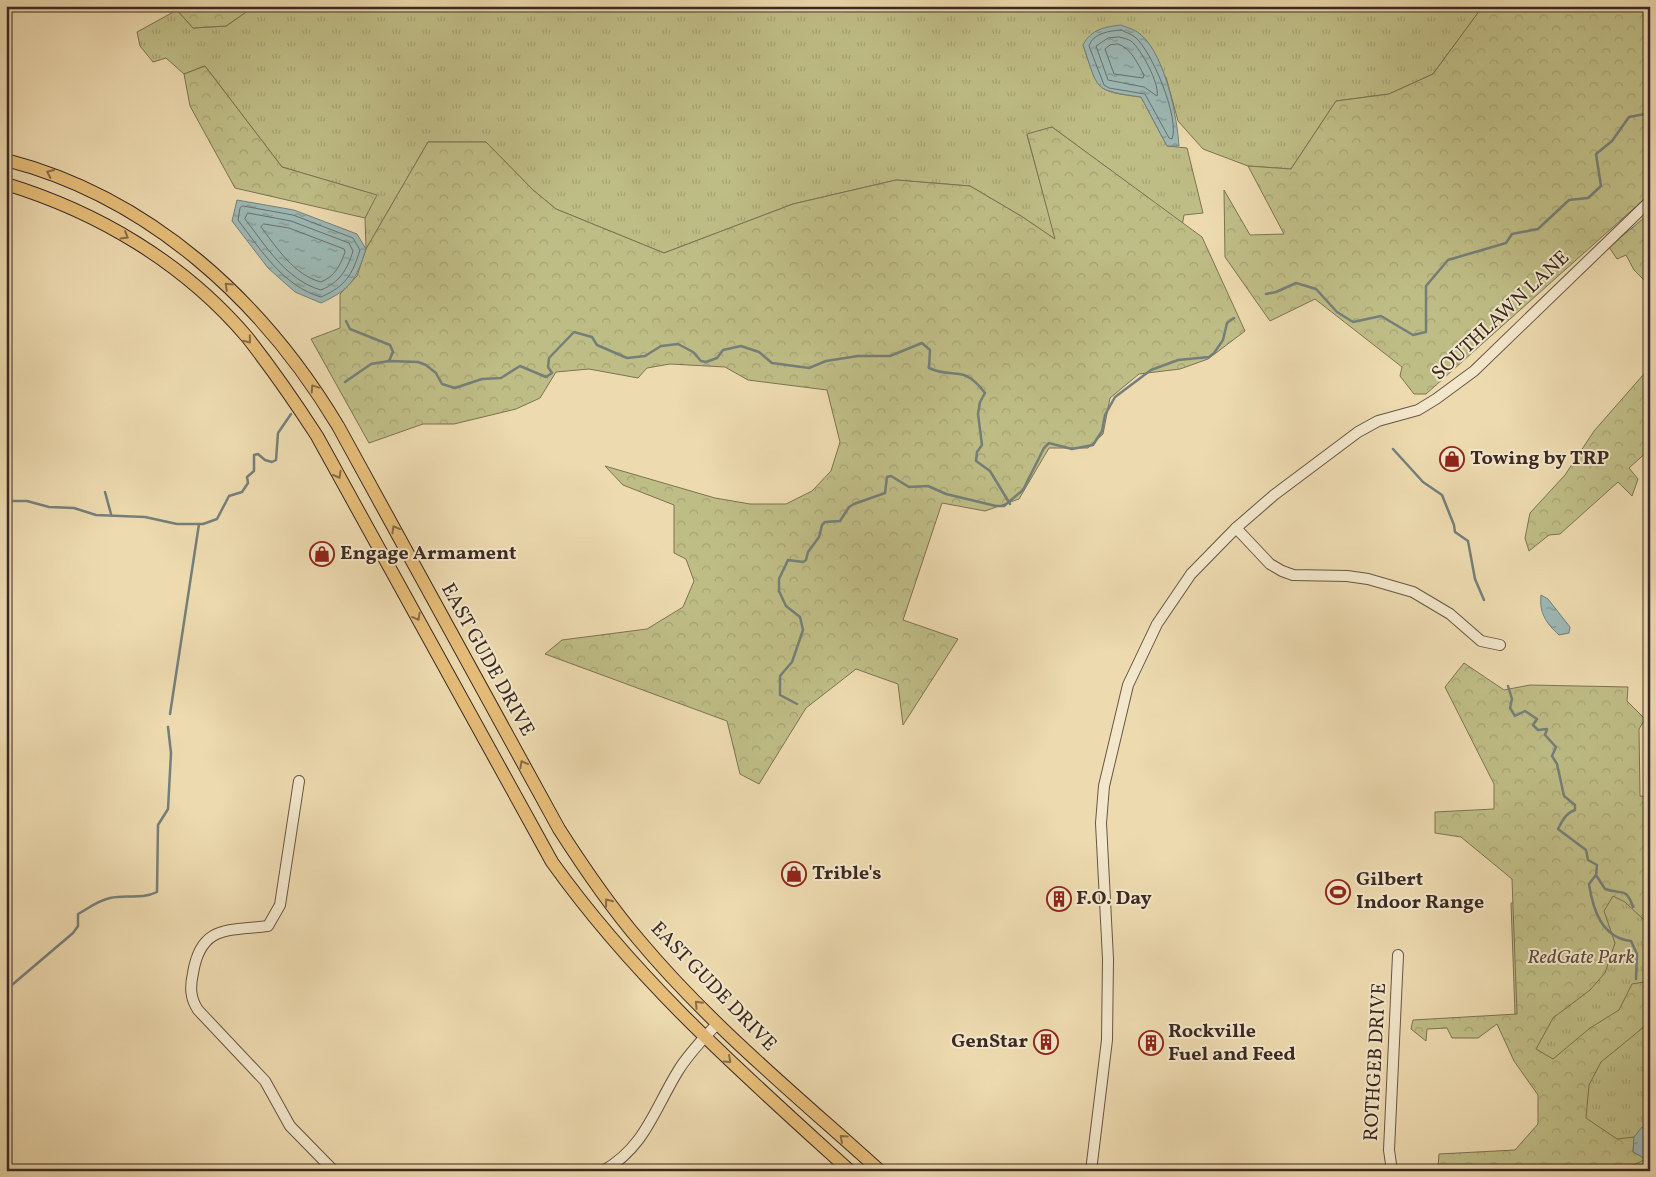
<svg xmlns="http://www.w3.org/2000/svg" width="1656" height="1177" viewBox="0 0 1656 1177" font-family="Vollkorn,serif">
<defs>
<pattern id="grass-tufts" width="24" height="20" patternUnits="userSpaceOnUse" patternTransform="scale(1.25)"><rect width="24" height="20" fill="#bfbd86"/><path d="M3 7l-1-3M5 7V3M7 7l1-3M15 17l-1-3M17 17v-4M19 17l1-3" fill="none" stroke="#a5a273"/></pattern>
<pattern id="forest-crowns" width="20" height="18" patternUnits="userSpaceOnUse" patternTransform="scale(1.25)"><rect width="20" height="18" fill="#bfbd86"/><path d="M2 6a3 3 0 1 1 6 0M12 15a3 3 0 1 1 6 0" fill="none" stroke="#a5a273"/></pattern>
<pattern id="water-ripples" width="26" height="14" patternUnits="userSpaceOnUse" patternTransform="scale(1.25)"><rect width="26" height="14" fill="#9cb8b4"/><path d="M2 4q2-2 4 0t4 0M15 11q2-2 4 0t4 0" fill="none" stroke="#809692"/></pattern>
</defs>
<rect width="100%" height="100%" fill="#eddaaf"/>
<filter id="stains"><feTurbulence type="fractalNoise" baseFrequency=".004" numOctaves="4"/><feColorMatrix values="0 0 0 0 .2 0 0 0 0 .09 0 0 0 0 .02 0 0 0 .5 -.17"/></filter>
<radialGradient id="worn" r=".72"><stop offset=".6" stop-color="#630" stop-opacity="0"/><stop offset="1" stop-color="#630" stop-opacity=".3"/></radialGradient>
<g fill="url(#grass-tufts)" stroke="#7c7354">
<path d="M255 6H1483L1433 74 1389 94 1336 101 1291 169 1248 166 1203 149 1178 121 1166 77 1083 45C1099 90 1093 91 1141 97L1167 146 1187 148 1203 213 1184 215 1180 238 1157 219 1147 197 1052 127 1027 135 1056 240 1021 216 970 186 896 180 793 204 664 253 556 209 533 190 486 142H428L366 249 365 218 376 195 282 167 205 66 184 74 166 58 153 62 140 46 137 32 177 10 193 28 226 26Z"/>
<path d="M1650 804V1171H1600L1515 1014 1511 903 1539 901Z"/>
</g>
<g fill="url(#forest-crowns)" stroke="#7c7354">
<path d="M184 6H255L226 26 193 28 177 10Z"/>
<path d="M1483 6H1650V194L1426 394H1414L1400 376 1402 367 1315 299 1270 321 1225 257 1224 190 1250 235 1284 234 1248 166 1291 169 1336 101 1389 94 1433 74Z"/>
<path d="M205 66 282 167 377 195 365 218 235 188 190 106 184 74Z"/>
<path d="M1052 127 1202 237 1245 331 1208 359 1180 369 1139 374 1110 398 1103 434 1088 448H1049L1019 499 985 511 942 503 903 620 958 639 903 725 898 684 856 669 806 708 759 784 740 774 727 721 545 654 562 640 647 629 683 607 694 581 686 559 674 553V505L623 485 605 466 715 498 750 504H786L812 491 831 471 840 442 827 390 748 380 725 367 670 364 647 368 638 378 589 369 556 372 540 398 516 409 454 424H423L369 443 311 339 340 328V294L357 276 366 249 428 142H486L533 190 556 209 664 253 793 204 896 180 970 186 1021 216 1055 239 1027 134Z"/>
<path d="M1650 213V286L1634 270 1626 255 1617 259 1609 247Z"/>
<path d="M1650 367V449L1629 468 1638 479 1632 496 1618 482 1560 534 1549 535 1529 551 1525 538 1530 513 1565 475 1594 431Z"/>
<path d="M1464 663 1504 690 1530 685 1628 687 1627 701 1645 719 1639 729 1640 796 1650 797V917L1645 921 1625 902 1613 896 1604 911 1615 943 1605 973 1590 990 1553 1018 1536 1049 1553 1059 1590 1028 1619 1010 1632 984 1650 981V1022L1601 1062 1589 1085 1586 1118 1617 1139 1634 1137 1633 1152 1646 1159 1623 1170 1440 1171 1438 1167 1439 1154 1515 1150 1538 1124V1095L1514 1061 1497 1024 1478 1038H1452L1447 1028 1427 1029 1426 1041 1411 1029 1413 1020 1517 1014 1512 879 1461 837 1435 833V812L1494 809V784L1445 687Z"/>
</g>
<g fill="url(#water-ripples)" stroke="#757f7a">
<path d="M1121 25C1126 27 1132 29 1136 31 1164 48 1177 115 1179 146H1167L1141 97C1092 90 1099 91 1083 45 1091 29 1105 27 1121 25Z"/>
<path d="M237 200 294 210 357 234 366 249C356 280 351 289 321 303L295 292 268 268 232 221Z"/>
<path d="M1541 595 1548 599 1570 627 1569 633 1559 635C1546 623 1539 613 1541 595Z"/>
<path d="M1642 1127 1649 1131 1650 1129V1155L1646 1159 1633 1152 1634 1137Z"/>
</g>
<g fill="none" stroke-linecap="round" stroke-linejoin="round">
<g stroke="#6b706c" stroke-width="1">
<path d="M1121 30C1125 32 1131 34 1135 37 1152 51 1180 119 1172 139L1169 138 1145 94 1109 88 1104 85 1089 46C1093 33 1109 31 1121 30Z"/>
<path d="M1119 37C1123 38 1128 39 1131 41 1141 49 1160 84 1157 96L1144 87 1108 80 1096 46 1108 38Z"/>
<path d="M1118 44C1132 49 1137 63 1144 75L1143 78 1114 74 1105 49 1110 45Z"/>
<path d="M243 206 293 215 353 238 360 250C352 275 346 286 321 297 283 286 261 250 238 220L240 208Z"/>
<path d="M248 213 291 221 349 243 353 251C347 270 340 282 321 290 286 280 266 246 245 219Z"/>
<path d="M264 224 289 228 344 249 345 252C340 266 335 276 321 282 294 275 277 248 261 227Z"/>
</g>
<g stroke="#757f7a" stroke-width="2.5">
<path d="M1266 294 1276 292 1296 283 1316 289 1337 312 1353 322 1381 316 1413 335 1426 332V286L1448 260 1506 243 1512 234 1538 229 1569 200 1588 198 1601 186 1596 154 1612 141 1629 117 1650 113"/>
<path d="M346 321 350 329 390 345 393 352 389 361"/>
<path d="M345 382 371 364 389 361 418 362 426 365 436 373 442 384 455 388 482 379 501 378 520 366 546 377 552 373 548 367 549 358 574 332 592 337 597 345 627 358 645 356 661 346 678 344 693 352 701 361 706 362 717 358 723 350 741 346 759 352 772 363 809 368 826 361 858 356H890L922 343 930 350 929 368C955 380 962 363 985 393L980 402 978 414 982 445 977 452 976 461 990 471 1010 504"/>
<path d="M1393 449 1423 482 1442 495 1454 525 1455 532 1468 541 1475 579 1484 600"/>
<path d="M105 492 111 514"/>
<path d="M6 501H27L49 507 74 508 96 515 145 517 177 524H203L217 519 229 496 242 492 248 483 247 477 254 471V455L258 454 265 460 272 462 276 460 278 433 291 414"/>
<path d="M1508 686 1512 699 1510 708 1515 716 1525 711 1537 719 1533 725 1538 730 1547 729 1545 735 1556 747 1552 756 1557 764 1564 796 1575 805V810C1566 813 1562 821 1558 829L1586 850 1588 860 1597 865 1596 875 1589 884C1593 910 1602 938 1631 941L1637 954 1636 979"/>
<path d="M797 704 780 695V676L792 662 803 630 800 617 786 606 779 591V579L788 560 803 562 806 560 808 552 819 537 822 525 825 522 840 521 849 507 854 504 885 493 887 477 891 476 909 487 928 486 946 494 996 506H1004L1023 490 1044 448 1049 443 1072 449 1093 445 1102 431 1105 415 1115 397 1151 370 1178 360 1209 357 1214 353 1223 340 1227 323 1234 318"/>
<path d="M170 714 199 524"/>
<path d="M1596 875 1605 889C1621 895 1626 886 1633 907"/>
<path d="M6 990 73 933 78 926V914C89 908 97 901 110 898 126 894 141 900 157 892L158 825 168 809 171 753 168 727"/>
</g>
<defs>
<g id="minor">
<path d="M1236 528 1270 564 1282 571 1293 575 1347 576 1368 579 1413 592 1450 614 1481 641 1500 645"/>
<path d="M299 781 280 905 268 926C227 931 201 925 193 973 190 987 190 998 198 1010L265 1081 290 1126 334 1171"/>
<path d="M603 1171C645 1147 654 1110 678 1071 689 1053 703 1039 717 1024"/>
<path d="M1091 1171 1107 1040 1108 959 1101 823 1104 786 1128 685 1157 624 1191 574 1236 528 1274 495 1358 432 1378 421 1418 410 1436 399 1474 371 1650 201"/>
<path d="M1392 1171 1389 1150 1398 955"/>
</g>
<g id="major">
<path d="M6 160C150 197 263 301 338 426L559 829C584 868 609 905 639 940 710 1025 797 1096 880 1171"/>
<path d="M6 184C98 212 184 263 247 337 272 369 295 402 317 436L552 862C637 981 742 1073 850 1171"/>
</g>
</defs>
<use href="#minor" stroke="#675546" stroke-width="12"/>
<use href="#major" stroke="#3a2923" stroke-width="14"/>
<use href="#minor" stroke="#f3e7cb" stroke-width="10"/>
<use href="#major" stroke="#e6bd78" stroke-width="12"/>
</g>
<defs><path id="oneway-chevron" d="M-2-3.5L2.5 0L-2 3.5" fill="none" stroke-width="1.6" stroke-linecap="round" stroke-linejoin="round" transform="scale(1.25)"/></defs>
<g stroke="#876c49">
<use href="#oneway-chevron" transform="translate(50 173) rotate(-155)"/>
<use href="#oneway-chevron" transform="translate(125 236) rotate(30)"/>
<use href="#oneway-chevron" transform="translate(228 286) rotate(-136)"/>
<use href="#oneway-chevron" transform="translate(248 340) rotate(51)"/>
<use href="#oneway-chevron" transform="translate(314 388) rotate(-124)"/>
<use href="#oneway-chevron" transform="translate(338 475) rotate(61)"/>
<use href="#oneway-chevron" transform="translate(395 529) rotate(-119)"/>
<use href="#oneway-chevron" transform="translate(417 617) rotate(61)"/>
<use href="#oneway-chevron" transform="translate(523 764) rotate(-119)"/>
<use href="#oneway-chevron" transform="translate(608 902) rotate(-128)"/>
<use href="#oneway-chevron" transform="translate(698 1004) rotate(-134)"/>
<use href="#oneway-chevron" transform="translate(728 1060) rotate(42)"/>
<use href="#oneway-chevron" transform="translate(843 1138) rotate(-138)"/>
</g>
<defs>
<symbol id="shop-ring" viewBox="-11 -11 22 22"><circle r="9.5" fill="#f3e7cb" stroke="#8f2418" stroke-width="1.5"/><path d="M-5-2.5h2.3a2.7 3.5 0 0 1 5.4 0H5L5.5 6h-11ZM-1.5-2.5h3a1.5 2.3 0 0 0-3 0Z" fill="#8f2418"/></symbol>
<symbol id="stadium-ring" viewBox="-11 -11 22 22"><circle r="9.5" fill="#f3e7cb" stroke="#8f2418" stroke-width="1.5"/><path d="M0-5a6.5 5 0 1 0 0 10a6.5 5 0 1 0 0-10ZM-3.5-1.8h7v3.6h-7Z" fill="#8f2418"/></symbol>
<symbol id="building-ring" viewBox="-11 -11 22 22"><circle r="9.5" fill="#f3e7cb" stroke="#8f2418" stroke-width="1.5"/><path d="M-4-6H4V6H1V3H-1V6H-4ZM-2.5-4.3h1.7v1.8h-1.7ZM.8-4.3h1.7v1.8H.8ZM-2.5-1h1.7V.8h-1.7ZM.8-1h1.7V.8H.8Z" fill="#8f2418"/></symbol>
</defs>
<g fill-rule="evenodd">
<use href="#shop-ring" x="1438" y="445" width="28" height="28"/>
<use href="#shop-ring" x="308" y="540" width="28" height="28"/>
<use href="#shop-ring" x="780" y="860" width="28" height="28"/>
<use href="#stadium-ring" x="1324" y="878" width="28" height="28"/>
<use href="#building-ring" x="1045" y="885" width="28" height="28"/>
<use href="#building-ring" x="1032" y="1028" width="28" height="28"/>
<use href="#building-ring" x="1137" y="1029" width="28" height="28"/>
</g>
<g text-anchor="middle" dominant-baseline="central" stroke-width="4" stroke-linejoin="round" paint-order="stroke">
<g font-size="20" fill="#3a2923" stroke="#f3e7cb">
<text transform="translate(1501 316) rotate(-43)">SOUTHLAWN LANE</text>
<text transform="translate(487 660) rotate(61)">EAST GUDE DRIVE</text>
<text transform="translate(713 987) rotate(46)">EAST GUDE DRIVE</text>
<text transform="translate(1376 1062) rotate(-87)">ROTHGEB DRIVE</text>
</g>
<g font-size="20" font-weight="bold" fill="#3a2923" stroke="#f3e7cb" text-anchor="start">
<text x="1470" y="459">Towing by TRP</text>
<text x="340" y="554">Engage Armament</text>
<text x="812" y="874">Trible's</text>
<text x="1356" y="880">Gilbert<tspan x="1356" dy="23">Indoor Range</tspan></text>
<text x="1076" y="899">F.O. Day</text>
<text x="1168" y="1032">Rockville<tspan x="1168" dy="23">Fuel and Feed</tspan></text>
<text x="1028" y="1042" text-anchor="end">GenStar</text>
</g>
<g font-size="20" font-style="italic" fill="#5b4e3c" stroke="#f3e7cb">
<text x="1581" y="958">RedGate Park</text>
</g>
</g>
<rect width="1656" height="1177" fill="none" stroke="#eddaaf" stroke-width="25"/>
<rect x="8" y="8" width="1641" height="1162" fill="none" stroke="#3a2923" stroke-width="2.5"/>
<rect x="12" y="12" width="1631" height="1152" fill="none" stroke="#3a2923"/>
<rect width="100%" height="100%" filter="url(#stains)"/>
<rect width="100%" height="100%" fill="url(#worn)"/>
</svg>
